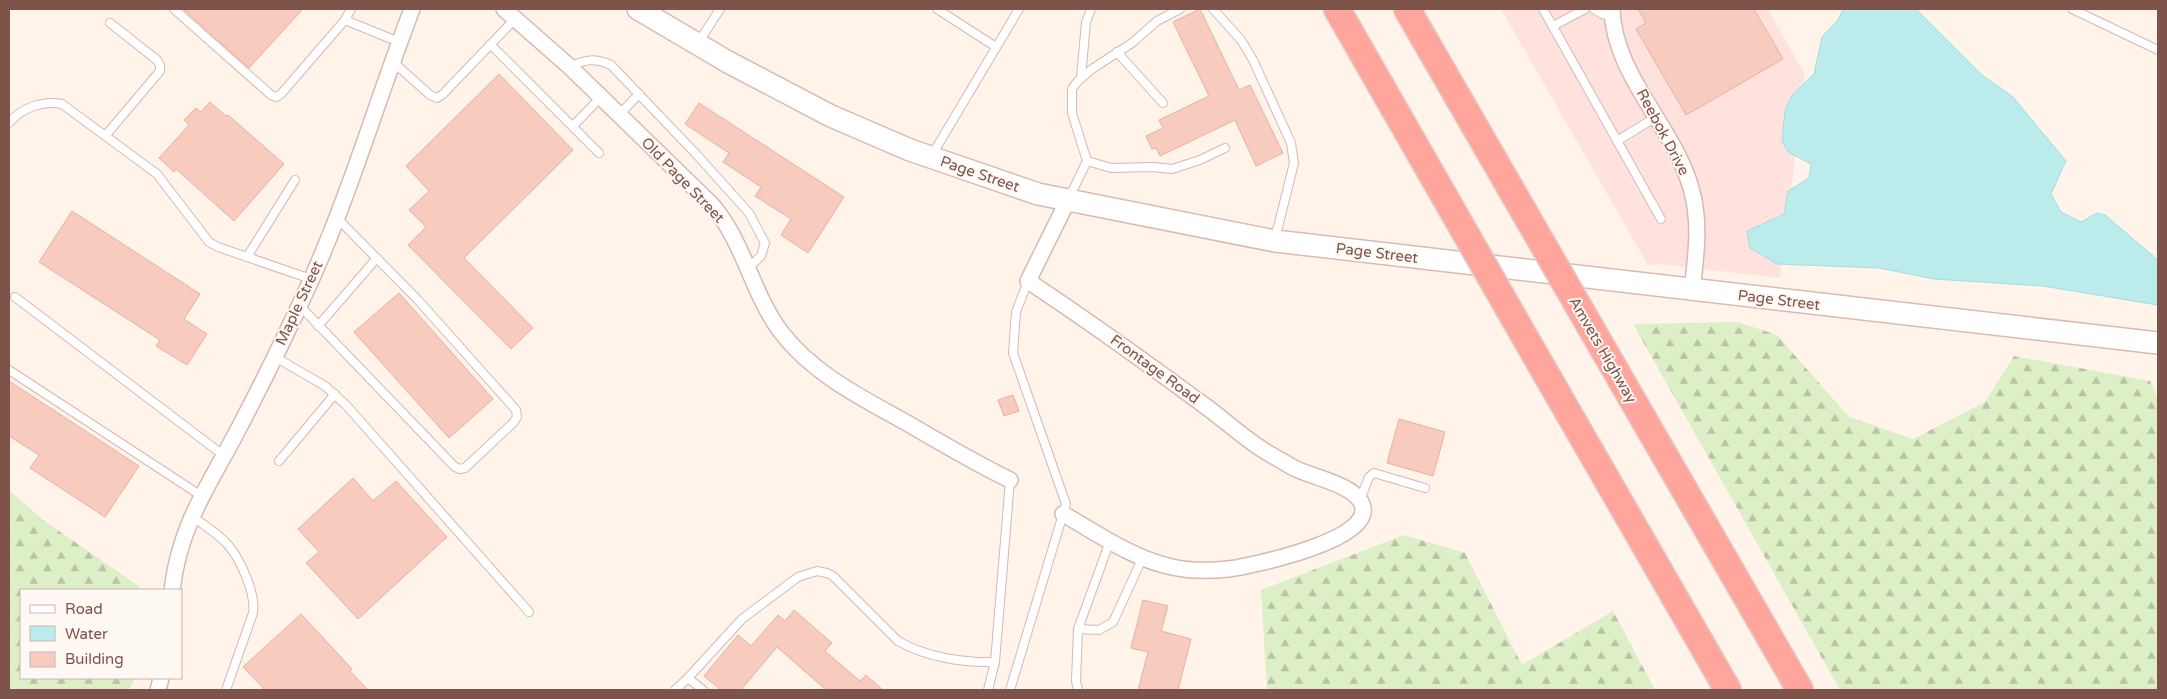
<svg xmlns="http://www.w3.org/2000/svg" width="2167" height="699" viewBox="0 0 2167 699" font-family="'Varela Round',sans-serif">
<defs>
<pattern id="forest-firs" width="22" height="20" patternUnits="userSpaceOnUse" patternTransform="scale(1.25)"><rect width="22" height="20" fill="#ddefc6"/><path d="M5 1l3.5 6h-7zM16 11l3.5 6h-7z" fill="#b8c4a3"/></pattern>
</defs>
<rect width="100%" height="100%" fill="#fff3ea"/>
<path fill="#ffe2de" d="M1501 9H1768L1805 75 1780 278 1659 264 1648 265Z"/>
<g fill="url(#forest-firs)">
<path d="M1738 322 1777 335 1849 417 1913 439 1985 402 2014 356 2150 381 2158 398V690H1840L1633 324Z"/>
<path d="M9 490 43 520 140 587V590H21V678H135L129 690H9Z"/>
<path d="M1404 535 1465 553 1522 665 1613 611 1655 690H1267L1261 590Z"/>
</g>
<path fill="#bbeceb" stroke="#a0dfde" d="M1843 9H1916L1982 75 2013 97 2066 161 2051 194 2061 212 2081 222 2097 213 2105 215 2158 260V305L2043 286 1934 279 1879 268 1777 264 1750 248 1747 231 1784 214 1788 191 1809 178 1811 164 1788 152 1782 141 1785 111 1792 95 1814 74 1822 37 1838 20Z"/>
<g fill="#f7ccbe" stroke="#ecae9d">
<path d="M183 9H303L249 68Z"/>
<path d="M1200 9 1239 90 1250 85 1283 153 1256 166 1235 120 1160 156 1156 148 1152 149 1146 136 1163 128 1159 120 1209 96 1173 22Z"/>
<path d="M1638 9H1754L1783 59 1686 115 1636 29 1646 23Z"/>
<path d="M499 74 573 150 464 258 533 328 511 349 408 245 426 227 409 210 429 191 406 166Z"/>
<path d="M210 102 226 116 228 115 284 164 234 221 176 169 174 172 159 158 189 125 184 120 196 108 201 112Z"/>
<path d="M699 103 844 197 808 253 781 235 791 219 755 196 761 187 723 162 729 153 685 124Z"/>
<path d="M72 211 200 294 184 319 207 334 187 365 156 346 160 340 39 262Z"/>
<path d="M399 293 493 399 449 438 354 332Z"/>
<path d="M9 381 139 466 105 517 30 468 39 455 9 436Z"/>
<path d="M1013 395 1019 411 1004 416 998 400Z"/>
<path d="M1399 419 1445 432 1433 476 1387 463Z"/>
<path d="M353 478 373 501 396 481 447 537 358 619 306 563 319 552 298 529Z"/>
<path d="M1143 600 1168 606 1161 631 1191 639 1178 690H1138L1148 652 1131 648Z"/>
<path d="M794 610 832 643 825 651 860 681 866 675 883 690H826L777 647 741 690H721L704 676 738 635 751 646 778 615 785 621Z"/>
<path d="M301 614 352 669 350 671 368 690H265L243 667Z"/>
</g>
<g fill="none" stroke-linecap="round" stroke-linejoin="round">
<defs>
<g id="lane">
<path d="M174 9 271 95 276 97 281 94 345 20 399 42"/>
<path d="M937 9 996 47"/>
<path d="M1213 9 1241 40 1253 60 1291 143 1294 163 1275 239"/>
<path d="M1543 9 1661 219"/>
<path d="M1594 9 1602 14 1612 17"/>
<path d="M2072 9 2158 50"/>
<path d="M345 20 351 9"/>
<path d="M1553 26 1585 9"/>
<path d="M698 43 720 9"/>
<path d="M491 45 599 153"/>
<path d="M1117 52 1163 103"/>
<path d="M392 61 430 95 437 98 443 94 515 19"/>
<path d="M570 67C585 59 595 58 611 65L697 155 749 213 765 243 761 256 748 268"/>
<path d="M1081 78 1086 22 1091 9"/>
<path d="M619 115 639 94"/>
<path d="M9 123C21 108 43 100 62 104L157 174 209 242 218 247 311 279"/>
<path d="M573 126 601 97"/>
<path d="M106 135 160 71V65L157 60 110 23"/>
<path d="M1617 141 1656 117"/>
<path d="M932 155 1019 9"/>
<path d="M1087 161 1111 168 1153 167 1172 169 1200 160 1225 148"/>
<path d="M1069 198 1087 161 1072 113V89L1077 82 1092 69 1132 43 1157 21 1180 9"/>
<path d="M247 257 295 180"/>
<path d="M15 297 223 455"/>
<path d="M299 305 455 467 460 469 465 468 514 422 517 417 516 410 418 300 337 218"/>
<path d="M318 326 377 258"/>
<path d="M275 357 325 386 346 405 529 612"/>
<path d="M9 370 200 495"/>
<path d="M279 461 335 394"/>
<path d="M1360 500 1369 477 1374 473 1425 488"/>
<path d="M191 515C203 525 218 533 228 545 241 560 256 594 253 613L226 690"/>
<path d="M1078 629 1099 630 1113 622 1143 557"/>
<path d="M688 678 742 619 798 577 817 571 827 573 833 576 898 641C926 657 963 663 995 662L1010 480"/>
<path d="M675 690 688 678 703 690"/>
<path d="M988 690 995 662"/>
<path d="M1010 690 1066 504 1013 353 1016 312 1028 281"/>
<path d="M1078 690 1076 681 1078 629 1110 541"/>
</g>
<g id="street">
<path d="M504 9 570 67 713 206C744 243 752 293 781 332 813 374 862 398 907 423 941 443 975 463 1010 480"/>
<path d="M1612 9C1614 76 1673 125 1691 188 1701 222 1696 256 1692 290"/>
<path d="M1063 514C1097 533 1133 559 1172 567 1190 571 1210 571 1228 569 1251 566 1382 539 1361 502 1351 484 1312 477 1294 468 1285 463 1277 458 1268 453 1244 439 1224 419 1201 403 1144 361 1087 320 1028 281L1068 200"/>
<path d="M172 590C180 522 211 483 241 424 266 376 290 327 312 278 351 190 378 98 412 9"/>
<path d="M158 690 161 678"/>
</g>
<path id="secondary" d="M638 9 728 62 831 116 910 150 1038 194 1275 241 2158 343"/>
<g id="highway">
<path d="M1337 9 1451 208"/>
<path d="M1407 9 1527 217"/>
<path d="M1515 320 1728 690"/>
<path d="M1591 328 1800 690"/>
</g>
</defs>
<use href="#lane" stroke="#d5bab0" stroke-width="10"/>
<use href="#street" stroke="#d5bab0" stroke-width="18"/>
<use href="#secondary" stroke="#dbbbaf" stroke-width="24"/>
<use href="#highway" stroke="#ddd2d0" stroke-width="29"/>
<use href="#lane" stroke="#fff" stroke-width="8"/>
<use href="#street" stroke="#fff" stroke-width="15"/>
<use href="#secondary" stroke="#fff" stroke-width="21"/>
<use href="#highway" stroke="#ffa59b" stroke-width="26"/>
<defs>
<g id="highway-bridge">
<path d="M1451 208 1515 320"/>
<path d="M1527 217 1591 328"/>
</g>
</defs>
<use href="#highway-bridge" stroke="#ddd2d0" stroke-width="29" stroke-linecap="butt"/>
<use href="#highway-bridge" stroke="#ffa59b" stroke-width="26"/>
</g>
<g text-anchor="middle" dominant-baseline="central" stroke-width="4" stroke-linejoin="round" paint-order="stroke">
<g font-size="15" fill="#7e5349" stroke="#fff8f3">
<text transform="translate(1663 132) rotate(62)">Reebok Drive</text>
<text transform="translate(980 174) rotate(19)">Page Street</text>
<text transform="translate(683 180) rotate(46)">Old Page Street</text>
<text transform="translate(1377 253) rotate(7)">Page Street</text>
<text transform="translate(1779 300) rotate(7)">Page Street</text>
<text transform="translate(299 303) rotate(-65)">Maple Street</text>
<text transform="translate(1603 350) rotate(60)">Amvets Highway</text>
<text transform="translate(1155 369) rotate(36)">Frontage Road</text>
</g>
</g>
<rect width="2167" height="699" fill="none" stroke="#7e5349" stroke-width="20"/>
<rect x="20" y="589" width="162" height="90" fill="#fff8f3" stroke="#cbb6af"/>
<rect x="30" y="605" width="25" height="8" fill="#ffffff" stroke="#cbb6af"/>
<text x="65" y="614" font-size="15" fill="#7e5349">Road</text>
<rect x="30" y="626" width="25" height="15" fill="#bbeceb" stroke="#cbb6af"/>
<text x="65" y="639" font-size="15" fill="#7e5349">Water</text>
<rect x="30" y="652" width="25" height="15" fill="#f7ccbe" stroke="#cbb6af"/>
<text x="65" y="664" font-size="15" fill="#7e5349">Building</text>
</svg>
